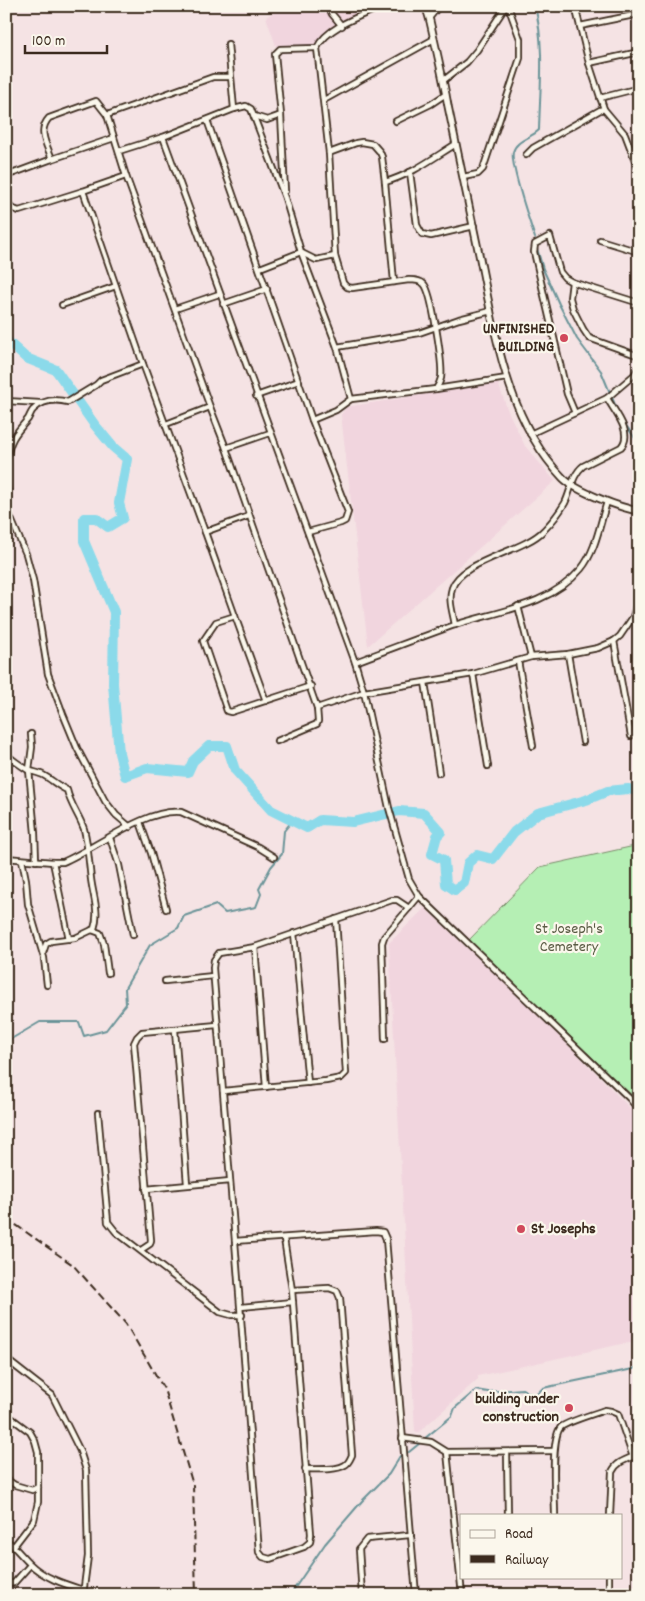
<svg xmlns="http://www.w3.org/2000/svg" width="645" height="1601" viewBox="0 0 645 1601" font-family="Dekko,sans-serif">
<rect width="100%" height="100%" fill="#f5e3e4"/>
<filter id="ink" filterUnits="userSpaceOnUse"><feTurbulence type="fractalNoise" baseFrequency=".02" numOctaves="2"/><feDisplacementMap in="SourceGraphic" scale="10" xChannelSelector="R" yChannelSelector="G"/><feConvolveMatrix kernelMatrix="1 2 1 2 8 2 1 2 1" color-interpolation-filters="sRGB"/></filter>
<g filter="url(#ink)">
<g fill="#f1d5de">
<path d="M285 6H375L344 22 317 45 276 46 266 17Z"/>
<path d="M498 383 508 411 525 446 555 481 368 646 341 415 346 407Z"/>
<path d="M425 908 562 1039 639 1117V1340L478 1376V1379L419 1432H415L389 943Z"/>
</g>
<path fill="#b5efb4" stroke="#788c69" d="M639 845V1102L469 940 540 867Z"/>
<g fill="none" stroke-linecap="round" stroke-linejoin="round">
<g stroke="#6b9498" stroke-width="2">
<path d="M535 238C530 223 510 164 513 152 516 140 531 138 539 130 540 88 545 47 535 6"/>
<path d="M536 245 543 269 559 304 577 339 601 371 618 412"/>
<path d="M623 421 639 444"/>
<path d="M639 774 637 782 639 788"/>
<path d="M6 1042 40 1022H79L84 1036 106 1030 126 1004 125 988 150 945 178 928 184 916 216 905 225 913 256 907 261 894 259 889 271 867 282 854 284 831 292 821"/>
<path d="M424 1439 452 1416 455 1408 476 1390 488 1392 522 1389 535 1396 543 1388 633 1369 639 1366"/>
<path d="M409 1452 420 1443"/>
<path d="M290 1595 325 1544 362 1501 389 1474 400 1456"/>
</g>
<path stroke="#8bdaea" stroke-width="10" d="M6 340 26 358 56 370 94 424 113 447 127 459 119 503 123 518 108 527 96 518H84V541L114 612 113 684 119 753 125 776 147 768 188 772 193 761 209 746H227L235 770 271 810 307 828 320 820 353 822 399 811 424 813 441 832 437 836 432 854 444 860 446 884 455 890 464 883 468 863 477 855 493 859 514 832 538 813 586 800 608 791 628 789 639 791"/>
<defs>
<g id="minor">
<path d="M328 6 332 14 342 26"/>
<path d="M575 6 589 63 604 109"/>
<path d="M430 17 439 6"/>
<path d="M580 26 639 14"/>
<path d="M228 44 234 109"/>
<path d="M589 63 639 52"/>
<path d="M444 80 467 62 477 50 506 6"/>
<path d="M600 98 639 88"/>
<path d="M324 100 434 39"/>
<path d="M107 115 213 77H230"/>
<path d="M254 116 267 120 281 115"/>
<path d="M396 121 431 104 446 94"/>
<path d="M163 137 355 662 364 692 389 808 409 879 419 896 629 1098 639 1110"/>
<path d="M119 151 163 137 234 109 246 106 251 109 285 198 301 252 337 347 351 399 336 410 312 420 207 120"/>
<path d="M329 153 356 143 362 142 373 144 380 152 382 157 385 182 394 282"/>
<path d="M526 155 533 148 600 110 604 109 625 134 639 171"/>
<path d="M52 159C47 145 37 131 49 118L96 101 107 115 126 176 210 407 226 448 317 708"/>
<path d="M410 172 417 225 422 234 431 236 474 226"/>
<path d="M6 176 52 159 114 138"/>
<path d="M463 177 478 174 483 169 520 58V39L508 6"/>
<path d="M385 182C411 175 433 158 456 144"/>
<path d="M83 191 126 176"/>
<path d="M285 191 281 115 275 54 280 49 317 48"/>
<path d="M6 198 11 208 19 211 83 191 143 364 205 532 235 616 216 622 203 641 227 711 231 712 311 686"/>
<path d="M600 240 639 252"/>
<path d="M302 253 316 260 335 256"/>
<path d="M260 268 301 252"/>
<path d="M572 282 570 298 573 309 583 329 589 338 639 356"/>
<path d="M223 304 267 289"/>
<path d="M62 305 116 286"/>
<path d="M175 309 219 294"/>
<path d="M337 347 419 333 459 319 491 311"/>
<path d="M436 389 507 378"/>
<path d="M256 396 299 381"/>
<path d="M607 398 634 375 639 367"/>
<path d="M351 399 436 389C438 386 440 382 441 378 443 365 432 292 424 284 420 280 414 280 409 280L352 288 347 287 343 283 335 256 329 153 317 48C326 27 363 15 383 6"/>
<path d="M6 401 40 403"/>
<path d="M166 424 210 407"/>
<path d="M530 434 575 413 567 394 534 252 535 244 550 236 560 272 565 278 572 282 639 303"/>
<path d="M226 448 270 433"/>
<path d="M6 461C10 440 14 435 28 419 30 416 31 411 34 409 43 400 56 399 68 402L96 385 101 380 143 364"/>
<path d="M6 484 8 492 6 498"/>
<path d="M6 507 26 554 33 580 48 674 63 714 77 748 105 801 116 815 130 827"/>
<path d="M205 532 249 516"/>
<path d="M308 532 341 523 345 521 348 512 312 420"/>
<path d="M518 606 531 657"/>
<path d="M235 616 266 701"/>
<path d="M455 625C453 613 448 600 452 588 461 560 524 552 544 530 552 522 559 513 565 503 571 491 572 475 583 466L621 447C634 433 614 411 607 398L575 413"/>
<path d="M614 641 631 736"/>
<path d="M568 654 583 742"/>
<path d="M518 661 533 746"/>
<path d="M355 662C388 650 421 637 455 625 498 611 550 606 581 569 596 551 600 523 607 502"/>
<path d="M473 674 488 766"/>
<path d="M425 682 439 773"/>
<path d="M31 734 32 747 29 770 35 833 36 861"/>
<path d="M277 741 317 724 318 721 317 708 364 692 473 674 531 657 568 654 598 648 614 641 620 636 633 617 639 595"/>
<path d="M6 753C8 757 23 767 28 770 33 772 39 773 43 775 51 779 59 787 67 790 70 804 79 815 84 829 88 845 89 863 91 879 93 896 100 912 94 929L75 938 51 941 46 944 43 953"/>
<path d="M140 822 151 853 166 909"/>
<path d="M110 838 119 865 133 935"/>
<path d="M6 858 53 862H63C96 848 146 808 181 812L258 847 274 857"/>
<path d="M22 860 26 880 28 904 44 958 47 985"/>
<path d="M53 862 69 939"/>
<path d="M92 930 100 933 104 944 108 973"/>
<path d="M294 933 308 1083"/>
<path d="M255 947 266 1087"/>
<path d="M165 981 213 976"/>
<path d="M175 1030 187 1184"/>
<path d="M385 1039 382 943 384 937 409 908"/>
<path d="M223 1091 326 1081 341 1078 346 1073 336 919"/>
<path d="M98 1113 108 1222 116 1232 220 1312 231 1315H242"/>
<path d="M146 1189 230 1181"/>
<path d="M235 1241 259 1552 263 1557 270 1559 304 1547 310 1542 311 1534 292 1290 284 1239"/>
<path d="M141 1250 150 1244 151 1240 134 1043 137 1037 142 1032 217 1025"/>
<path d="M292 1290 329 1288 337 1291 340 1298 352 1455C350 1459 349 1463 345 1465 336 1471 316 1469 305 1469"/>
<path d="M241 1307 293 1302"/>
<path d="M6 1359 52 1395 80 1451 86 1470 88 1556 83 1595"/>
<path d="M6 1414 30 1432 35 1441 38 1452V1502L34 1520 14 1546"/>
<path d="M402 1438 431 1442 447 1452 554 1451"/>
<path d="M447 1452 462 1595"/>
<path d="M507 1452 508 1515"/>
<path d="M6 1479 15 1485 32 1490 38 1487"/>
<path d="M555 1515C555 1497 550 1438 561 1427 567 1422 596 1413 605 1410L611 1411 618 1414 633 1457"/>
<path d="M610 1515 612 1472C617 1461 628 1459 639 1454"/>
<path d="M6 1540C15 1547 21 1555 29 1563 44 1578 64 1584 83 1590"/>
<path d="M6 1584 14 1583 30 1565"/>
<path d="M362 1595 359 1549 367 1539 410 1535"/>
<path d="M416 1595 386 1239 383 1232 376 1231 235 1241 213 968 214 960 219 953 255 947 392 900H397L409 908 419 896"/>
<path d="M609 1595V1577"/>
</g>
<path id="tertiary" d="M425 6C430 17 431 27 434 39 439 61 444 83 448 106 458 155 469 204 479 254 495 331 506 419 563 478 576 491 620 508 639 511"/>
</defs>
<use href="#minor" stroke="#3b2a1e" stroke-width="8"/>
<use href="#tertiary" stroke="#3b2a1e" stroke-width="9"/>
<use href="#minor" stroke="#fbf7ec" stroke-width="4.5"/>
<use href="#tertiary" stroke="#fbf7ec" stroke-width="5.5"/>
<path stroke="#3b2a1e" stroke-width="2" stroke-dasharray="8 4" stroke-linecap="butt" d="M6 1218 73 1265 126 1324 164 1389 193 1485 196 1595"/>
</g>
</g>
<g fill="#d1495b" stroke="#fbf7ec" stroke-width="2">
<circle cx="564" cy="338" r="5"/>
<circle cx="521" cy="1229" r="5"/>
<circle cx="569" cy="1408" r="5"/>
</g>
<g text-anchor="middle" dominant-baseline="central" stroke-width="4.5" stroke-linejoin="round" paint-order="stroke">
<g font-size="16" font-weight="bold" fill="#3b2a1e" stroke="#fbf7ec" text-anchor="end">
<text x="554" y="329">UNFINISHED<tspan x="554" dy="18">BUILDING</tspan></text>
<text x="531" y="1229" text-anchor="start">St Josephs</text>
<text x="559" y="1399">building under<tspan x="559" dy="18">construction</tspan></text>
</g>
<g font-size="16" fill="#5a5b44" stroke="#fbf7ec">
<text x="569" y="929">St Joseph's<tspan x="569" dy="18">Cemetery</tspan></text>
</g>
</g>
<rect width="645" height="1601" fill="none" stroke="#fbf7ec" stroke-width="25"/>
<rect x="12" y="12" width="620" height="1576" fill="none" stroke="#3b2a1e" stroke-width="2" filter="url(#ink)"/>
<rect x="460" y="1514" width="162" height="65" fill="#fbf7ec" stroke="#aea59a"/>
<rect x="470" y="1530" width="25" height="8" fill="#fbf7ec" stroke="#aea59a"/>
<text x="505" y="1538" font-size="15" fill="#3b2a1e">Road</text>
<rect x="470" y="1555" width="25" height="8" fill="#3b2a1e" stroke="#aea59a"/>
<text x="505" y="1564" font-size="15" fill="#3b2a1e">Railway</text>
<path d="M25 45v8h82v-8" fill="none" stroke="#3b2a1e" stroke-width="2.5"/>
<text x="32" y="45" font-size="15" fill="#3b2a1e" stroke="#fbf7ec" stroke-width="4" paint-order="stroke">100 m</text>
</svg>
